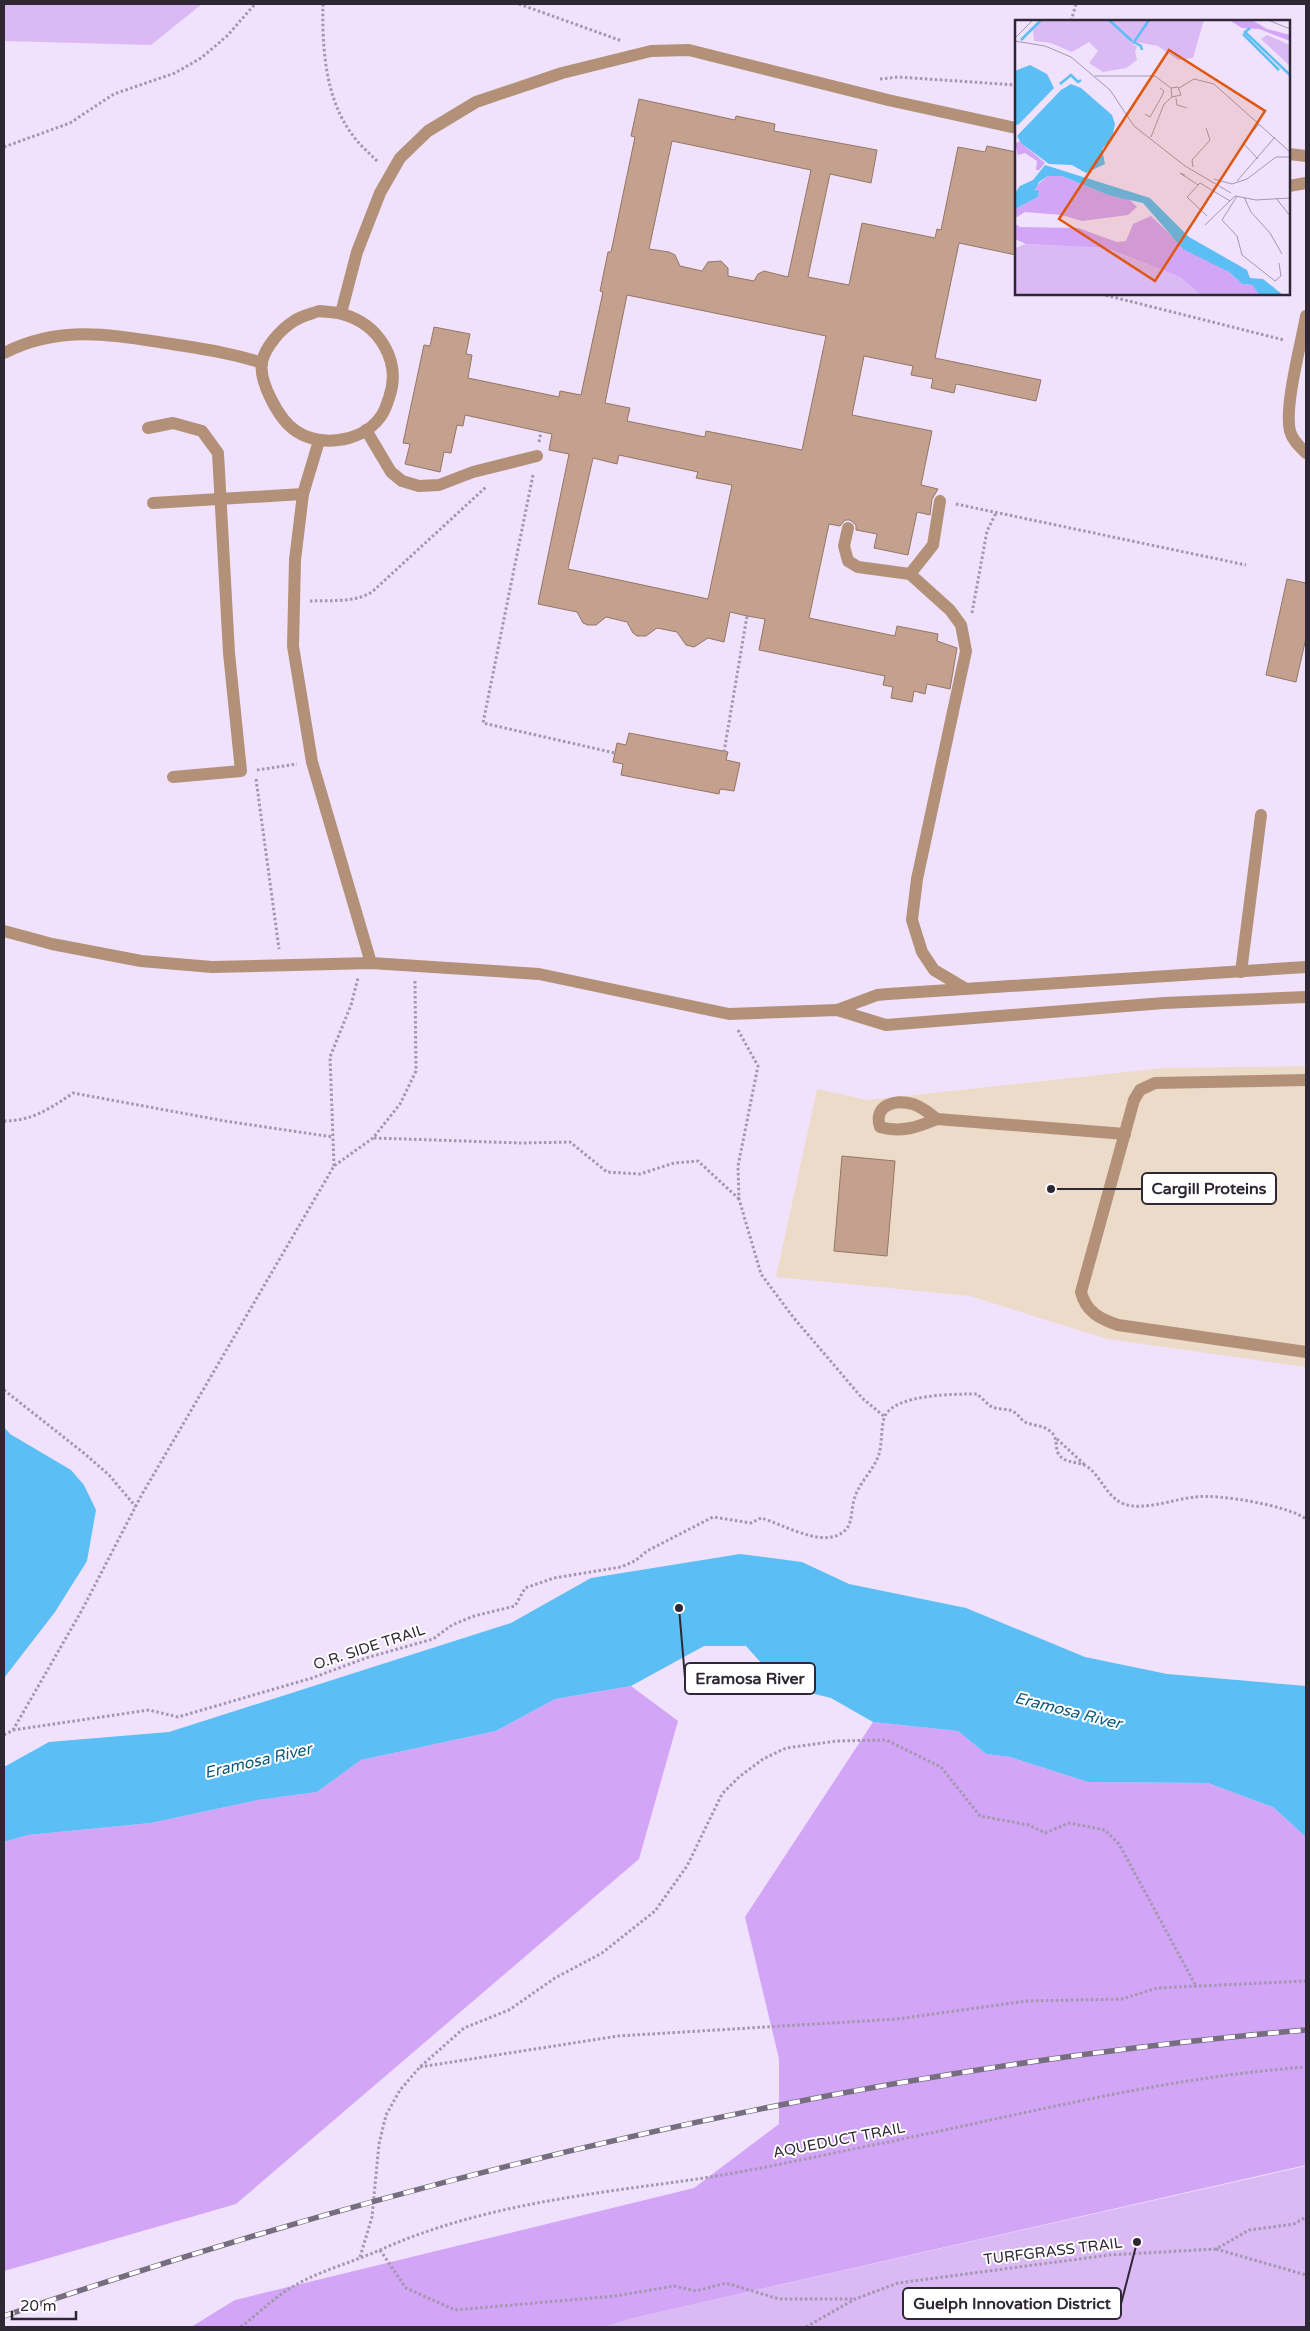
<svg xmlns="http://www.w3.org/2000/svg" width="1310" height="2331" viewBox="0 0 1310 2331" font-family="'Varela Round',sans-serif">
<rect width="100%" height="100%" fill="#f0e2fd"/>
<path fill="#eddbca" d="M1306 1066V1367L1107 1339 970 1296 776 1277 817 1089 867 1100 1163 1068Z"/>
<g fill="#dab9f5">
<path d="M4 4H202L151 45 4 41Z"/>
<path d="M1306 2166V2327H605L629 2319Z"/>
</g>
<g fill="#d2a5f6">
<path d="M631 1686 678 1721 639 1859 236 2204 4 2271V1842L28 1835 151 1823 258 1800 317 1792 361 1760 496 1731 555 1699Z"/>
<path d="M873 1722 958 1731 986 1754 1010 1757 1088 1782 1208 1783 1273 1807 1306 1837V2165L629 2319 605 2327H191L235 2300 694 2188 779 2124V2059L745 1917Z"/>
</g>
<g fill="#5bbef4">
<path d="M4 1427 10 1434 71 1470 84 1485 96 1510 87 1561 55 1612 4 1678Z"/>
<path d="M740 1554 802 1562 849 1584 966 1608 1085 1657 1167 1674 1306 1686V1837L1273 1807 1208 1783 1088 1782 1010 1757 986 1754 958 1731 873 1722 831 1698 782 1686 746 1646H704L631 1686 555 1699 496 1731 361 1760 317 1792 258 1800 151 1823 28 1835 4 1842V1767L49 1742 169 1732 511 1623 591 1578Z"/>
</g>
<g fill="#c4a18f" stroke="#957563" fill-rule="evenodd">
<path d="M639 99 735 120 736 116 775 124 774 131 877 150 871 183 830 174 808 277 849 285 862 223 935 238 937 229 941 230 958 147 985 152 987 146 1016 152V255L959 243 935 358 1041 380 1036 401 956 384 954 393 931 388 933 379 911 375 913 366 864 356 852 415 932 431 921 485 938 489 932 499 930 515 917 512 908 555 874 548 877 534 856 530V525L850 520H845L840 526 829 524 809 618 895 636 897 626 938 634 937 641 957 648 950 689 927 684 925 694 914 691 912 702 891 698 893 687 883 685 885 676 759 650 765 619 747 616 730 612 724 642 708 638 694 647 686 645 677 632 657 628 646 636H637L633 633 627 622 606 617 596 625H588L583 623 577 612 538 604 569 454 549 450 552 434 465 415 463 426 457 425 451 453 444 452 440 472 405 464 410 444 403 443 424 345 430 346 434 327 470 334 466 354 472 355 468 378 559 397 560 391 581 395 603 292 600 291 608 252H611L635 137 631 136ZM672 141 811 170 788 277 764 271 758 274 754 281 728 276V268L721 261 708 262 702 271 680 266 675 255 669 252 649 249ZM627 295 826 336 802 450 706 431 705 437 627 421 630 408 605 403ZM619 455 698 472 696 478 732 485 708 599 568 569 593 458 617 464Z"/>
<path d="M1287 579 1306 583V638L1296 682 1266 675Z"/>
<path d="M629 733 728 752 726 760 740 763 734 791 720 789 719 794 621 775 623 764 613 762 617 743 626 745Z"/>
<path d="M842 1156 895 1161 887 1256 834 1251Z"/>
</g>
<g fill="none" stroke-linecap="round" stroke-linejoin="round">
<g stroke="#a297ad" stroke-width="3" stroke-dasharray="2.5 2.5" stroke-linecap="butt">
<path d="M323 4C322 48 325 100 354 137 361 146 370 154 378 162"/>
<path d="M519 4 622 41"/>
<path d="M1071 21 1076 4"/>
<path d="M880 79 898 77 1016 85"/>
<path d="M4 147 70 123 114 94 175 73 201 58 227 36 255 4"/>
<path d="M1101 294 1284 340"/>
<path d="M539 442 541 432"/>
<path d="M533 475 483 723 615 753"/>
<path d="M956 504 1246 565"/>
<path d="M310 601C330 600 354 603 372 592L486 487"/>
<path d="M972 613 987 531 996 513"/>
<path d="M724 752 747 616"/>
<path d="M257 770 297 764"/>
<path d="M256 779 279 949"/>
<path d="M738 1030 758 1066 738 1166 739 1199 761 1274 793 1317 862 1398 885 1417"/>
<path d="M4 1121C31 1121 50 1109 73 1093L225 1121 333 1137"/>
<path d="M374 1138 522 1143 570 1142 607 1172 640 1174 674 1163 698 1161 739 1199"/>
<path d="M334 1166 330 1057 351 1005 358 978"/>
<path d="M4 1390 85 1454 109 1475 136 1507"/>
<path d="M1057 1439 1085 1465"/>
<path d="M13 1730 149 1710 178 1717 312 1678 366 1658 433 1639 452 1625 474 1616 515 1606 525 1588 554 1578 621 1567 635 1561 647 1551 713 1517 751 1523 761 1518C782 1524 817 1545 838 1535 854 1528 850 1514 854 1500 858 1484 872 1472 878 1457 883 1444 880 1428 885 1416 895 1394 956 1394 977 1394 982 1398 987 1404 992 1407 998 1410 1008 1408 1014 1412 1018 1414 1021 1420 1025 1422 1033 1426 1043 1425 1050 1431 1059 1438 1054 1447 1059 1455 1067 1464 1077 1461 1086 1466 1101 1475 1105 1496 1124 1504 1143 1511 1175 1499 1195 1497 1219 1494 1287 1505 1306 1519"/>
<path d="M4 1735 13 1730 82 1610 141 1496 334 1166 373 1138 400 1104 416 1071 415 981"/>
<path d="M420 2067 618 2036 897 2019 1027 2001 1122 1999 1157 1988 1306 1981"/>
<path d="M1216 2249 1306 2275"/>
<path d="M380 2250 406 2288 455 2310 615 2296 674 2286 696 2291 726 2283 779 2299H854"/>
<path d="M360 2257 372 2217 379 2144 386 2115 400 2090 420 2067 464 2028 509 2010 555 1978 602 1953 655 1911 687 1866 722 1794 739 1777 763 1759 786 1748 837 1741 886 1740 941 1767 980 1816 1029 1825 1045 1833 1069 1823 1105 1830 1119 1844 1196 1986"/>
<path d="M241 2327C255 2316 269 2303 284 2292 314 2272 348 2264 380 2250 475 2207 581 2195 683 2181 743 2173 804 2159 863 2147 1010 2118 1156 2078 1306 2067"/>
<path d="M806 2327 855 2299 898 2283 1109 2255 1216 2249 1249 2230 1294 2224 1306 2217"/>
</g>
<g stroke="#b39078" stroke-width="12">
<path d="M1289 154 1306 156"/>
<path d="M1289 186 1306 183"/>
<path d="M319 311C326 312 335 312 342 314 379 324 402 361 389 398 387 403 386 408 383 413 367 441 322 449 296 431 285 424 277 411 271 399 266 389 260 373 262 362 265 347 281 329 294 321 301 316 311 314 319 311Z"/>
<path d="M341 313 357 252 380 193 400 158 428 131 476 102 562 73 651 51 689 50 888 100 1016 128"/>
<path d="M1306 316C1301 344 1284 407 1290 431 1292 440 1300 447 1306 453"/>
<path d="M4 353C61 324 112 335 172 344 203 349 232 353 262 363"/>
<path d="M148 428 173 423 202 431 218 453 229 653 241 771 173 777"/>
<path d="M366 430 391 472 402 481 419 486 439 485 473 472 537 456"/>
<path d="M319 441 303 494 295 560 293 646 312 762 371 963"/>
<path d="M153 503 303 494"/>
<path d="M848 528 844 546 848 561 858 567 910 574 950 610 961 625 966 651 917 879 912 920 922 952 934 970 966 989"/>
<path d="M910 574 933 545 940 501"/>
<path d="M4 931 52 944 141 961 212 967 371 963 539 974 729 1014 837 1010 886 1025 1164 1003 1306 997"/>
<path d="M1241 972 1261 815"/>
<path d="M837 1010 877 995 888 994 1306 967"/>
<path d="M1306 1080 1155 1083 1140 1090 1134 1100 1081 1292C1086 1312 1100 1319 1118 1325L1306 1352"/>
<path d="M937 1119C929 1113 922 1107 913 1104 895 1099 873 1105 880 1127 901 1133 918 1127 937 1119L1125 1134"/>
</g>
<defs>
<path id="rail" d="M4 2316C424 2172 863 2068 1306 2030"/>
</defs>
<use href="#rail" stroke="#766d7f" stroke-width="5.5"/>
<use href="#rail" stroke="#fff" stroke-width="4" stroke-dasharray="11" stroke-linecap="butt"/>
</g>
<g text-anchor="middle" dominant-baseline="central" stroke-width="4" stroke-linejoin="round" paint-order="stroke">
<g font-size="15" fill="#2e2734" stroke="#fff">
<text transform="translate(369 1647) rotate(-18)">O.R. SIDE TRAIL</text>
<text transform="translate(839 2140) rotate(-11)">AQUEDUCT TRAIL</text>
<text transform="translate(1053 2251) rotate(-7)">TURFGRASS TRAIL</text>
</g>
<g font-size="16" font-style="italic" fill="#0a5a7d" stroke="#fff">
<text transform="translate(1068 1711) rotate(14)">Eramosa River</text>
<text transform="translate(258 1761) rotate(-13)">Eramosa River</text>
</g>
</g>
<g transform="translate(1015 20)">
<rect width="275" height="275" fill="#f0e2fd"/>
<path d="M28 0H189L178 38 163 40 143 26 121 22 118 25 122 26 120 32 122 40 111 48 88 52 74 43 83 31 74 22 57 32 36 23 19 21 18 7ZM252 15 275 25V46L246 19ZM11 224 90 228 165 257 186 275H0V228Z" fill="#dab9f5"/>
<path d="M214 0H237L252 9 275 15V21L244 9 227 8ZM4 121 30 143 24 150H21L22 141 10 133 3 135 0 124ZM33 156H47L93 175 114 179 122 187 113 195 67 201 47 195 10 192 0 198V189L23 177 24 171 21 172V166ZM136 196 162 221 214 252 227 264 239 265 244 275H186L165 257 91 228 11 224 0 219V204L5 207 63 208 102 222 111 221 118 204Z" fill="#d2a5f6"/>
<path d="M15 45 32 54 39 68 3 105 0 104V51ZM56 64 66 68 97 95 100 104 97 118 87 129 90 144 71 153 57 145 34 144 6 123 2 116 46 70ZM30 145 135 178 174 217 232 250 235 258 248 259 268 275H244L238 265 227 264 214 252 168 229 128 183 93 175 47 156H33L24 162 20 170 24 171 23 177 0 189V173L5 166 18 160Z" fill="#5bbef4"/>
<path fill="none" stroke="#5bbef4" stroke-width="2.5" d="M94 0 117 21M235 8 230 12 275 55M228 14 264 50M6 20 26 0M127 30 126 26 119 22 134 0M45 64 56 55 63 62 66 60"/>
<path fill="none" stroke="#a297ad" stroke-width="1" d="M253 0 275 9M0 18 18 0M0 21 30 26 56 37 95 70 119 106 170 146 216 173M80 56H140L156 68 157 77M164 68 179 59 199 64 275 132M161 78 162 85 172 88M130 94 135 97 147 76 149 71 145 68M136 117 149 84 157 77 166 75 163 67 156 68M243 139 228 123 244 104M178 147 177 140 195 120 191 108M170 155 165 153 183 165M199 159 217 164 232 159 261 137H275M222 161 260 117M222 176 207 200 222 216 227 235 260 261 266 256 264 243M229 177 236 192 255 213 267 234M261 178 275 196M192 196 172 177 185 163 215 181M190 205 220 176 241 180 275 178"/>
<path fill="#df560e" fill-opacity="0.15" stroke="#df560e" stroke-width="2.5" d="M154 30 250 91 140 261 44 199Z"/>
<rect width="275" height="275" fill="none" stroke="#2e2734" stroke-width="2.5"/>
</g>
<path fill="none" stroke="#2e2734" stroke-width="2" d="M1051 1189L1142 1189M679 1608L685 1678M1137 2242L1121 2304"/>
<g fill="#2e2734" stroke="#fff" stroke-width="2">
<circle cx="1051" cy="1189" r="5"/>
<circle cx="679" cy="1608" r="5"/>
<circle cx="1137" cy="2242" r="5"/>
</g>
<g fill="#fff" stroke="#2e2734" stroke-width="2">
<rect x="1142" y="1173" width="134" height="31" rx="5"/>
<rect x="685" y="1663" width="130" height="31" rx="5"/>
<rect x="903" y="2288" width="218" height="31" rx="5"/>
</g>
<g font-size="16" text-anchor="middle" font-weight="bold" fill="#2e2734">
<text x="1209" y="1194">Cargill Proteins</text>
<text x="750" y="1684">Eramosa River</text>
<text x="1012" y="2309">Guelph Innovation District</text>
</g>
<rect width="1310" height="2331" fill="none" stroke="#2e2734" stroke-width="10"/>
<path d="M12 2311v8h64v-8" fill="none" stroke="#2e2734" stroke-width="2.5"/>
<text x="20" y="2311" font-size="15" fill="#2e2734" stroke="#ffffff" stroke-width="4" paint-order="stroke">20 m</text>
</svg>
